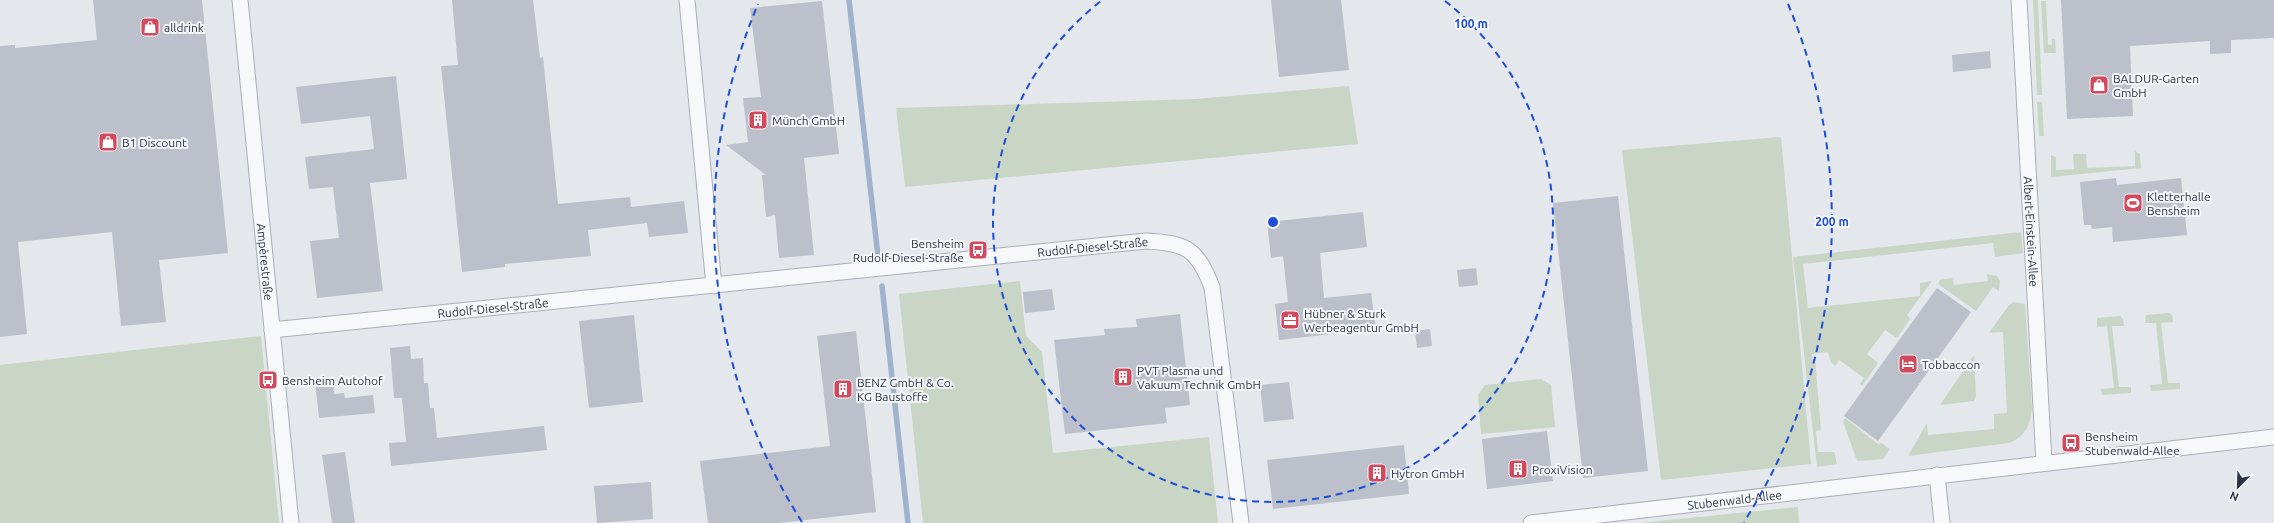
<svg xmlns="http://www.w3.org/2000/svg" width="2274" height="523" viewBox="0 0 2274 523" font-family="Ubuntu,sans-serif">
<rect width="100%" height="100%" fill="#e4e7ec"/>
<g fill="#c9d6c5">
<path d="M2033 0H2038L2042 95H2037Z"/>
<path d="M2041 1H2046L2048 45H2052V39H2055L2056 53H2044Z"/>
<path d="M1349 86 1358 144 905 187 896 108 1195 99Z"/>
<path d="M2037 102H2042L2044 136H2039Z"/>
<path d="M1781 137 1811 464 1661 480 1622 150Z"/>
<path d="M2135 151 2140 154 2141 168 2051 177V155L2056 157V170L2074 169 2073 154H2086L2087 168 2135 166Z"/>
<path d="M2021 232 2023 253 1995 257 1993 243 1803 264 1808 308 1920 296V283L1932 281 1907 315 1910 319 1897 338 1885 330 1867 354 1878 363 1862 386 1860 384 1864 378 1839 360 1835 366 1831 362 1828 352 1812 354V359H1815L1821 430 1816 431 1818 452H1834L1837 464 1817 467 1793 257Z"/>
<path d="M1987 274 1997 276 2000 281 1999 291 1993 287 1976 311 1938 284 1940 280 1952 278 1954 285 1988 281Z"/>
<path d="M1020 281 1026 336 1042 352 1053 453 1209 437 1218 523H923L899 294Z"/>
<path d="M2014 302 2025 304 2032 406C2031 424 2026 436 2009 443L1908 456 1927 423 1928 435 1994 429V414L2007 413 2003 332 1989 333 2009 305Z"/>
<path d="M2169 313 2172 315 2173 322 2161 323 2168 383H2180V389L2151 391 2150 385 2162 384 2156 323H2145L2146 315Z"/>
<path d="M2120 316 2123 319 2124 326H2112L2119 387H2131V393L2102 395 2101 389 2114 388 2107 326 2097 327V318Z"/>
<path d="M261 336 279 523H0V365Z"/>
<path d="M1974 355 1976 396 1974 401 1940 405Z"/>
<path d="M1541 379 1551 385 1555 427 1481 434 1478 395 1485 385Z"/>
<path d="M1845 418 1879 445 1881 443 1890 449 1883 459 1857 461 1843 421Z"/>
<path d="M1798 507 1799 523H1640Z"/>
</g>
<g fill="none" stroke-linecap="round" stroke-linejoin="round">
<g stroke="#9fb4cc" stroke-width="5.5">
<path d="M849 0 878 256"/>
<path d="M882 286 908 523"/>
</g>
</g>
<g fill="#bbc0ca">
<path d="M93 0H202L228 253 159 260 166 322 121 326 112 232 18 242 27 334 0 337V46L15 45V48L97 40Z"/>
<path d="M452 0H533L540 58 543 57 558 204 630 197 631 207 684 201 688 233 649 237 647 223 588 230 591 256 505 264V267L462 272 441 66 458 65Z"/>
<path d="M1271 0H1341L1349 70 1279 77Z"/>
<path d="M2061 0H2274V38L2231 40V53L2210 54V41L2130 46 2133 116 2067 119Z"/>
<path d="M822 1 839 154 804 158 814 255 779 258 775 215 766 217 762 175H766L726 145 748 142 743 98 761 97 750 8Z"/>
<path d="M1990 51 1991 68 1953 72 1952 55Z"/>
<path d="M396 76 407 179 370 183 383 291 317 298 310 241 339 238 333 187 309 189 305 157 374 149 370 116 301 124 296 87Z"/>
<path d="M2116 178 2117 185 2181 178 2187 235 2113 242 2112 227 2092 229 2091 225H2084L2080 182Z"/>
<path d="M1618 196 1648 471 1583 478 1553 203Z"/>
<path d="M1363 212 1367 247 1320 253 1324 298 1371 293 1376 329 1279 340 1275 304 1288 302 1283 256 1271 258 1267 222Z"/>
<path d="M1476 268 1478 285 1459 287 1457 270Z"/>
<path d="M1937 288 1971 312 1878 441 1844 416Z"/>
<path d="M1052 289 1055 310 1025 313 1023 292Z"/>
<path d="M1180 314 1190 405 1165 408 1167 423 1065 434 1054 340 1105 335 1104 329 1137 327 1136 319Z"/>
<path d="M634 315 643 402 589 408 579 321Z"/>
<path d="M1430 329 1432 346 1417 348 1415 331Z"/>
<path d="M856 331 876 512 779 523H708L700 461 830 446 817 336Z"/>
<path d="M410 346 411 359 423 358 424 383H428L430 408H434L437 438 544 426 547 450 391 466 389 443 406 442 402 398H394L390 348Z"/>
<path d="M333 379 334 394 344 393 345 398 373 395 375 413 319 418 315 381Z"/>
<path d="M1289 382 1294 419 1264 422 1260 385Z"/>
<path d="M1547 431 1553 481 1487 489 1482 439Z"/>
<path d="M1404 445 1409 494 1273 509 1267 460Z"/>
<path d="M345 452 355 523H332L322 455Z"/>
<path d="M651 482 653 519 597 523 594 486Z"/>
</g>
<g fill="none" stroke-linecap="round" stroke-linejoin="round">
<defs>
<g id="minor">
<path id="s1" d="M240 0 291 523"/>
<path d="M687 0 714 286"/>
<path id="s2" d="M2019 0 2044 463"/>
<path id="s3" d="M272 330 1146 241C1187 243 1197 249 1212 287L1241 523"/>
<path d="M1937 475 1942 523"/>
<path id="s4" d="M1531 523 2274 437"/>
</g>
</defs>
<use href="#minor" stroke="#a9aeb7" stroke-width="17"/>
<use href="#minor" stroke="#f7f8fa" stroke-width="15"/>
</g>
<g fill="none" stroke="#1d4ed8" stroke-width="2" stroke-dasharray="7 5">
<path d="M1445 1A280 280 0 1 1 1101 1"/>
<path d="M802 522A559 559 0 0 1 758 4M1788 4A559 559 0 0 1 1744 522"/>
</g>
<defs>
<symbol id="shop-square" viewBox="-11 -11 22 22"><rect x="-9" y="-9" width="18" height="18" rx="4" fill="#d1495b" stroke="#f4f6f9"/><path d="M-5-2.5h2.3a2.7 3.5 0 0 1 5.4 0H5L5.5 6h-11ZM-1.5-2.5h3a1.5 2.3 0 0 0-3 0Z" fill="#fff"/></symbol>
<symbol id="building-square" viewBox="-11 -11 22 22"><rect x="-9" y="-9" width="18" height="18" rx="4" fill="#d1495b" stroke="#f4f6f9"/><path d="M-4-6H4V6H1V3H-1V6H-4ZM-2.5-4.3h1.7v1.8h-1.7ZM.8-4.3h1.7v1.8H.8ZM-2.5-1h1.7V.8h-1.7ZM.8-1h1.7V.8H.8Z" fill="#fff"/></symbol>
<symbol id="stadium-square" viewBox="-11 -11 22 22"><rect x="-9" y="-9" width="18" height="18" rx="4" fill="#d1495b" stroke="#f4f6f9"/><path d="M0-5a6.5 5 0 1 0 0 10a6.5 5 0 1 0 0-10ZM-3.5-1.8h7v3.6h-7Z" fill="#fff"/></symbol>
<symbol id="bus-square" viewBox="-11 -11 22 22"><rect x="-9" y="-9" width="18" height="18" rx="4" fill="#d1495b" stroke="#f4f6f9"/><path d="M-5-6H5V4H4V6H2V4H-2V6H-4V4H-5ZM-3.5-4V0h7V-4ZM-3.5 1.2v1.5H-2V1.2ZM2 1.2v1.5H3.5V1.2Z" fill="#fff"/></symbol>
<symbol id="office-square" viewBox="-11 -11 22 22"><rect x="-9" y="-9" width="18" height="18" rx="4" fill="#d1495b" stroke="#f4f6f9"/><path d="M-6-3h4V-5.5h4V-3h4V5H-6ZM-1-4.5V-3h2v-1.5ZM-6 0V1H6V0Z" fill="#fff"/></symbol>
<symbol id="hotel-square" viewBox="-11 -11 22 22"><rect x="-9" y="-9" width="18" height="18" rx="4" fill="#d1495b" stroke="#f4f6f9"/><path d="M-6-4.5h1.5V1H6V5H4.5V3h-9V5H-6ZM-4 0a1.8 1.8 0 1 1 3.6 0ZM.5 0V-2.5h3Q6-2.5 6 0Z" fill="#fff"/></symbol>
</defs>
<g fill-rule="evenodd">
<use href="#shop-square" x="139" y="16" width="22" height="22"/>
<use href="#shop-square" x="2088" y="74" width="22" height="22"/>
<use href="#building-square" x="747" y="109" width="22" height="22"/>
<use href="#shop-square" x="97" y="131" width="22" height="22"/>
<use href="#stadium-square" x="2122" y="192" width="22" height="22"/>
<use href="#bus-square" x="967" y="239" width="22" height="22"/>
<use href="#office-square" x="1279" y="309" width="22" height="22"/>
<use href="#hotel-square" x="1897" y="353" width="22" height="22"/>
<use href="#building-square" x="1112" y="366" width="22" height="22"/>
<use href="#bus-square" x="257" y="369" width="22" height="22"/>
<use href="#building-square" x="832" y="378" width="22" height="22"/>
<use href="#bus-square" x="2060" y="432" width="22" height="22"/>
<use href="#building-square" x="1507" y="458" width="22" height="22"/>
<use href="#building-square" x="1366" y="462" width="22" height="22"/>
</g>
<g text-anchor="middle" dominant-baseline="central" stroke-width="4" stroke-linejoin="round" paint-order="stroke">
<g font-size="12" fill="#2b3445" stroke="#f4f6f9" text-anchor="start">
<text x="164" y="27">alldrink</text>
<text x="2113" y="78">BALDUR-Garten<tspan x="2113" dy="14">GmbH</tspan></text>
<text x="772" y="120">Münch GmbH</text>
<text x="122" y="142">B1 Discount</text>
<text x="2147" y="196">Kletterhalle<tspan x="2147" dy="14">Bensheim</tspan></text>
<text x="964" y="243" text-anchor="end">Bensheim<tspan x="964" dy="14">Rudolf-Diesel-Straße</tspan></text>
<text x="1304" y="313">Hübner &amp; Sturk<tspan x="1304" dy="14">Werbeagentur GmbH</tspan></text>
<text x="1922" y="364">Tobbaccon</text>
<text x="1137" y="370">PVT Plasma und<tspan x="1137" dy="14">Vakuum Technik GmbH</tspan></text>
<text x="282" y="380">Bensheim Autohof</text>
<text x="857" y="382">BENZ GmbH &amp; Co.<tspan x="857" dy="14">KG Baustoffe</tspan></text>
<text x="2085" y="436">Bensheim<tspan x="2085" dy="14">Stubenwald-Allee</tspan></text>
<text x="1532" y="469">ProxiVision</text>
<text x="1391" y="473">Hytron GmbH</text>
</g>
<g font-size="12" fill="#2b3445" stroke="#f4f6f9">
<text stroke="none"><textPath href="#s2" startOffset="232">Albert-Einstein-Allee</textPath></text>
<text stroke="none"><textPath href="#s3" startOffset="825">Rudolf-Diesel-Straße</textPath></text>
<text stroke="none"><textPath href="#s1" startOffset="263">Ampèrestraße</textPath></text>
<text stroke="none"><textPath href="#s3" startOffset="222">Rudolf-Diesel-Straße</textPath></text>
<text stroke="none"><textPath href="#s4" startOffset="205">Stubenwald-Allee</textPath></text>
</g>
</g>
<circle cx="1273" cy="222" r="6" fill="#1d4ed8" stroke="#f4f6f9" stroke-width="2"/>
<g font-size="12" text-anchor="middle" font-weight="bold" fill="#1d4ed8" stroke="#f4f6f9" stroke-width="4" stroke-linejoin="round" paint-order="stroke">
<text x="1471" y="28">100 m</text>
<text x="1832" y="226">200 m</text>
</g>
<g transform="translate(2238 487) rotate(203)" stroke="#f4f6f9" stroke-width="3" paint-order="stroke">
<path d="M0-3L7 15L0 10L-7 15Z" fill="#2b3445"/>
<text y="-6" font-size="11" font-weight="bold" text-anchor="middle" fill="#2b3445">N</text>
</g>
</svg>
